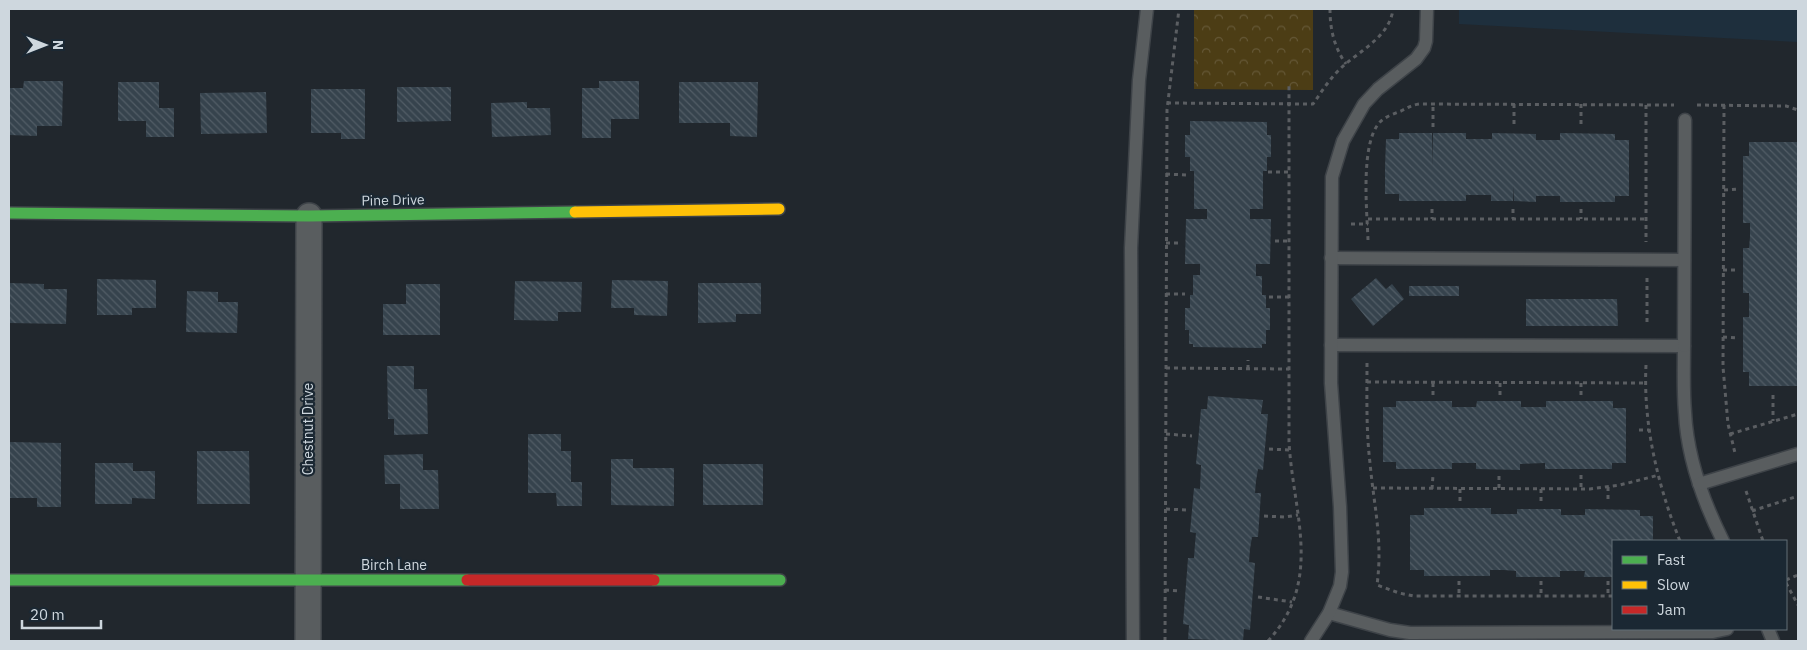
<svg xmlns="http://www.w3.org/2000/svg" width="1807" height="650" viewBox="0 0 1807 650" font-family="'IBM Plex Sans',sans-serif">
<defs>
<pattern id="park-crowns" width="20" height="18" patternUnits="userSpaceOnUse" patternTransform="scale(1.25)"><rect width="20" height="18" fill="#4c3d15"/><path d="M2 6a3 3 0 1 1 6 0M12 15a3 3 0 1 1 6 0" fill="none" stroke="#655837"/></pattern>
<pattern id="building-back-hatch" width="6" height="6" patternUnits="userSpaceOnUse" patternTransform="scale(1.25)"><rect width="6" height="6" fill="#36434d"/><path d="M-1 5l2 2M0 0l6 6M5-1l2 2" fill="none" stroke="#525d66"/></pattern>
</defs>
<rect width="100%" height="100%" fill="#21272d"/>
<path fill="#1e2f3d" d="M1459 9H1798V42L1459 24Z"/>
<path fill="url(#park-crowns)" d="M1194 9H1313V90L1194 89Z"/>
<g fill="url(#building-back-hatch)">
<path d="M24 81H63L62 126H37V136L9 135V88H23Z"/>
<path d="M599 81H639V119H611V138H582V88H599Z"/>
<path d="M118 82H159V108H174V137H146V121H118Z"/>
<path d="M679 82H758L757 137 730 136V123H679Z"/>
<path d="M397 87H451V121L397 122Z"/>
<path d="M311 89H365V139H341V133H311Z"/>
<path d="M266 92 267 133 201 134 200 93Z"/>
<path d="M527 102V108H550L551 135 492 137 491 103Z"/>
<path d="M1190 121 1267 122V135H1271V157H1267V171H1263V209H1250V219H1271L1270 264H1256V276H1262V295H1266V308H1270V330H1266V344H1262V348L1193 347V344H1189V330H1185V308H1190V295H1193V275H1200V264H1185L1186 219H1207V209H1194V171H1190V157H1185V135H1190Z"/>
<path d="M1399 133H1432V167L1433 133H1466V139H1492V133L1536 134V140H1560V133L1615 134V140H1629V196H1615V202H1560V196H1536V202L1514 201 1513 186V201H1491V195H1466V201H1399V194H1385V167L1386 139H1399Z"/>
<path d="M1749 142H1798V386H1749V372H1743V317H1749V293H1743V248H1749L1750 237V223H1743V156H1749Z"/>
<path d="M1376 278 1386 289 1392 284 1404 299 1373 326 1351 299Z"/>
<path d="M97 279 156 280V308H132V315H97Z"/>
<path d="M612 280 668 281 667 316 634 315V308H611Z"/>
<path d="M515 281 582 282 581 312H558V321L514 320Z"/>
<path d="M9 283 44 284V289H67L66 324 9 323Z"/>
<path d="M698 283H761V314H736V322L698 323Z"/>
<path d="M406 284H440V335H383V304H406Z"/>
<rect x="1409" y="286" width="50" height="10"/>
<path d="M187 291 218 292V302H238L237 333 186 332Z"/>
<path d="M1526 299H1617L1618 326H1526Z"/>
<path d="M387 366H414V389H427L428 434 394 435V419H388Z"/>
<path d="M1208 396 1263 400 1261 414H1268L1263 470 1258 469 1256 481 1255 493H1261L1258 537H1252L1250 549 1249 562 1255 563 1250 630 1244 629 1243 641 1188 639 1189 625 1183 624 1188 558H1194L1195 544 1196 533 1190 532 1194 488 1200 489 1201 465 1196 464 1201 409H1207Z"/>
<path d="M1396 401H1452V407H1476L1477 401H1521V407H1546V401H1613V408H1626V463H1612V469H1545V463L1520 464V470L1476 469V463H1452V469H1396V462H1383V407H1396Z"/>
<path d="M528 434H561V451H571V482H582V506H557L556 493H528Z"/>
<path d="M9 442 61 443V507H37V498H9Z"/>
<path d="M197 451H249L250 504H197Z"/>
<path d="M423 454V470H438L439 509H400V484H385L384 455Z"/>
<path d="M611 459H633V468H674V506L611 505Z"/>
<path d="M95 463H133V471H155V499L132 498V504H95Z"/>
<rect x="703" y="464" width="60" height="41"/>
<path d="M1424 508H1491V514H1517V509H1561V515H1585V509L1640 510V516H1653V541H1613V577H1584L1585 571H1560V577H1516V571L1504 570H1490V576H1424V570H1410V515H1424Z"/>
</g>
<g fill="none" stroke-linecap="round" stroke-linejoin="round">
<defs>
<g id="lane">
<path d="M1331 258 1684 260"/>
<path d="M1331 345 1684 346C1684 368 1683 390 1685 412 1687 457 1703 501 1723 541"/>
<path d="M1684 346 1685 120"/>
<path d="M1699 484 1798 454"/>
<path d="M1329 613 1390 630 1410 633 1713 632 1727 629"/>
<path d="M1768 629 1773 641"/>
<path d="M1133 641 1131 248 1139 80 1147 9"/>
<path d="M1311 641 1329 613 1340 586 1342 572 1340 507 1331 383 1332 177 1343 141 1364 104 1378 89 1416 59 1424 48 1426 41 1427 9"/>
</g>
<path id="street" d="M308 641 309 216"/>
<g id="fast">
<path d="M9 213 309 216 575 212"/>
<path d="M9 580H467"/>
<path d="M654 580H780"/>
</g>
<path id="slow" d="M575 212 779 209"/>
<path id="jam" d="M467 580H654"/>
</defs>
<use href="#lane" stroke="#3e4348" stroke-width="15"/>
<use href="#street" stroke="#3e4348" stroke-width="28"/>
<use href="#fast" stroke="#3e4348" stroke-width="14"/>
<use href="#slow" stroke="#3e4348" stroke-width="14"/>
<use href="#jam" stroke="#3e4348" stroke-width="14"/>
<g stroke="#5b5e62" stroke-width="3" stroke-dasharray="4 4" stroke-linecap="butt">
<path d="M1330 9C1330 29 1334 47 1346 64"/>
<path d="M1167 103 1313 104C1322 91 1331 77 1342 67 1361 50 1390 36 1393 9"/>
<path d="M1514 104V127"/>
<path d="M1581 104V128"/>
<path d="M1646 105V242"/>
<path d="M1697 105 1786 106 1798 110"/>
<path d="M1724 105 1723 367 1728 424 1735 453"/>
<path d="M1433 127V104"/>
<path d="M1268 172H1289"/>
<path d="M1166 174 1186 175"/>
<path d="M1724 190 1738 189"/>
<path d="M1432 209V219"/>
<path d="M1513 209V219"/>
<path d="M1581 209V219"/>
<path d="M1368 219H1645"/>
<path d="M1351 224H1368"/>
<path d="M1368 240C1367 211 1360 143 1380 122 1386 116 1394 114 1401 111 1407 108 1412 105 1419 104L1674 105"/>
<path d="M1275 241H1289"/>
<path d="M1166 243H1179"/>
<path d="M1723 270H1738"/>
<path d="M1647 278V326"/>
<path d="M1166 294H1185"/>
<path d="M1269 297H1289"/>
<path d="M1723 337 1739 338"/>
<path d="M1367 363C1367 396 1366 430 1370 463 1374 507 1383 540 1377 585L1399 593 1414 596H1613"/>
<path d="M1646 365C1643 425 1658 486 1680 541"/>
<path d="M1166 368 1289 369"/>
<path d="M1248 369V360"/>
<path d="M1367 382 1645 383"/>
<path d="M1433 383V396"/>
<path d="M1500 383V396"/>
<path d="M1581 395V383"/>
<path d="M1773 395V421"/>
<path d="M1639 430H1649"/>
<path d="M1166 434 1192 436"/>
<path d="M1730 434 1798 414"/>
<path d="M1269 449 1290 450"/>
<path d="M1581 475V489"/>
<path d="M1499 476V489"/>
<path d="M1608 487V503"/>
<path d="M1373 488 1590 489 1620 485 1659 475"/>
<path d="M1432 489 1433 475"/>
<path d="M1460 489V504"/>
<path d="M1541 489V504"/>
<path d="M1746 491 1763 541"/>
<path d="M1166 509 1187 510"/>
<path d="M1752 511 1798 496"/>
<path d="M1264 516 1285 517 1298 515"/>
<path d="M1786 580 1798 575"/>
<path d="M1459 581V596"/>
<path d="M1541 581V596"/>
<path d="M1608 581V596"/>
<path d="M1786 583 1798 605"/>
<path d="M1165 590 1181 591"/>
<path d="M1258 597 1292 602"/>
<path d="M1165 641 1167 110 1179 9"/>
<path d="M1268 641C1324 580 1293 514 1289 442V84"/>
</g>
<use href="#lane" stroke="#595d5f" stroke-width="12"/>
<use href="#street" stroke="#595d5f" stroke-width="25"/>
<use href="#fast" stroke="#4caf50" stroke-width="11"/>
<use href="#slow" stroke="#ffc107" stroke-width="11"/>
<use href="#jam" stroke="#c62828" stroke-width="11"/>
</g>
<g text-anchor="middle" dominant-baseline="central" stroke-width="4.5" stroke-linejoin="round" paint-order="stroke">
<g font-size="14" fill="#ced7de" stroke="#1b2833">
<text transform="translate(393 200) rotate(-1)">Pine Drive</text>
<text transform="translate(308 429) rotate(-90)">Chestnut Drive</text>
<text x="394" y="565">Birch Lane</text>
</g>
</g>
<rect width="1807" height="650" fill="none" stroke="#ced7de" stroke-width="20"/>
<rect x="1612" y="540" width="175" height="90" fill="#1b2833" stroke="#636e77"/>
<rect x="1622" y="556" width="25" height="8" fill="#4caf50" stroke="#636e77"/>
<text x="1657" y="565" font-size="15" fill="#ced7de">Fast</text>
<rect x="1622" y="581" width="25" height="8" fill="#ffc107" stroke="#636e77"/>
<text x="1657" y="590" font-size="15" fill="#ced7de">Slow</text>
<rect x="1622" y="606" width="25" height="8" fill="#c62828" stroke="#636e77"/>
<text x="1657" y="615" font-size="15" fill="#ced7de">Jam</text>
<g transform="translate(45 45) rotate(90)" stroke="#1b2833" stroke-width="4" paint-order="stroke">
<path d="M0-4L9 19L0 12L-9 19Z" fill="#ced7de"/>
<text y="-8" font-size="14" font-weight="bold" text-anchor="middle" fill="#ced7de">N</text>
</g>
<path d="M22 620v8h79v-8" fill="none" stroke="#ced7de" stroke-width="2.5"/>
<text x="30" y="620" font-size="15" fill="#ced7de" stroke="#1b2833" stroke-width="4" paint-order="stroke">20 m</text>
</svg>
